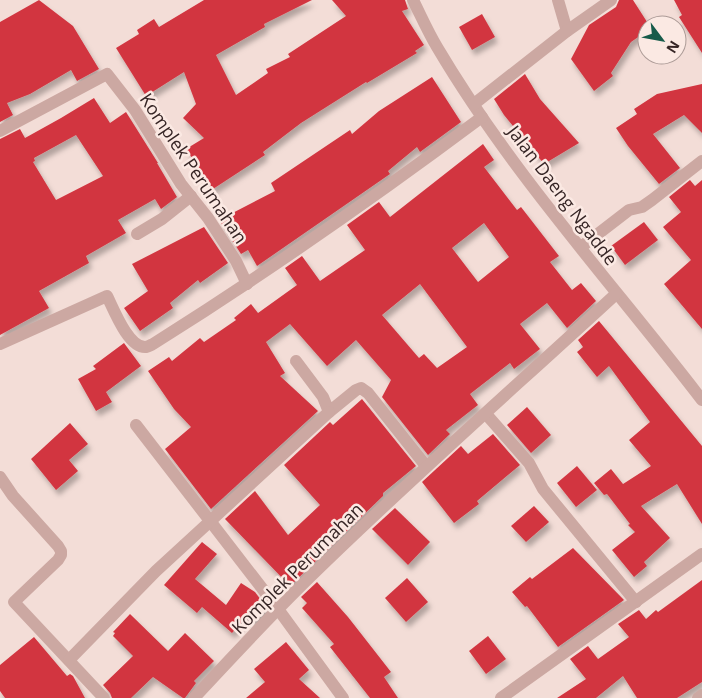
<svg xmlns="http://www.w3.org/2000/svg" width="702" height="698" viewBox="0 0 702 698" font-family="'Open Sans',sans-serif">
<defs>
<filter id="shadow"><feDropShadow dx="3" dy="5.5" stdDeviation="2.5" flood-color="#0004"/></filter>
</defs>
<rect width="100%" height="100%" fill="#f3ddd7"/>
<g fill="#d23641" fill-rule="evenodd" filter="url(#shadow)">
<path d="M39 0 73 26 99 69 77 81 71 70 30 94 7 103 13 115 0 122V22Z"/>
<path d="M204 0H312L264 24 265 27 216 55 236 95 268 73 266 69 290 57 288 54 346 16 332 0H405L408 9 402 11 424 45 415 51 417 53 367 83 366 82 301 123 263 152 265 155 213 189 186 149 204 138 183 118 196 104 184 72 146 96 116 48 139 34 137 30 154 19 159 27Z"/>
<path d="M619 0H633L649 25H647V31L631 42 611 73 613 76 594 91 571 59 589 25 616 7Z"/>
<path d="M674 0H702V53L679 17 682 15Z"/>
<path d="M482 14 495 37 472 50 459 27Z"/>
<path d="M525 74 540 99 579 143 544 164 504 115 494 99Z"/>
<path d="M432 77 461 122 420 152 417 147 388 171 390 174 257 266 248 250 241 254 219 220 275 191 271 183 350 130 352 134 379 111Z"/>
<path d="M702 84V133L684 115 653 134 680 168 659 184 628 146 616 128 637 114 634 109 657 94Z"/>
<path d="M94 98 110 123 126 112 158 163H157L177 197 161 209 155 199 118 220 126 233 86 256 89 263 39 291 49 308 0 335V139L20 129 25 138 61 118ZM76 135 103 176 56 200 33 162 35 161 34 158Z"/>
<path d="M483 144 494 160 484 167 517 210 521 207 559 256 550 262 572 290 581 283 596 301 567 328 547 303 520 324 540 349 514 369 510 363 470 394 478 405 446 430 450 434 428 455 382 397 391 380 356 340 327 366 290 324 266 342 285 373 280 376 318 411 211 509 165 449 191 427 174 409 148 371 169 357 172 361 200 338 204 342 236 320 234 318 251 304 258 313 297 285 285 268 302 256 320 281 365 250 347 225 379 202 390 217ZM484 223 509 257 478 282 452 248ZM420 284 467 347 437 368 424 354 419 358 382 315Z"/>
<path d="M690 180 695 186 702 180V329L664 284 691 260 663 227 681 212 669 197Z"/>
<path d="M644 222 658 240 625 265 611 246Z"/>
<path d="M204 227 228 263 200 283 198 280 170 303 173 308 140 331 124 308 148 291 132 264Z"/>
<path d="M599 321 702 446V524L677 484 641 506 670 538 644 562 647 566 634 577 612 550 635 532 628 525 630 524 607 494 604 495 594 483 611 469 623 484 651 466 629 440 650 422 609 366 597 377 577 352 583 347 578 340Z"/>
<path d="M124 343 141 366 106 392 112 402 96 411 78 379 96 369 93 366Z"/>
<path d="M362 399 416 466 383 493V496L290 586 225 519 255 491 288 535 320 505 284 465 330 422 333 425Z"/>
<path d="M527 407 551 435 531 453 507 425Z"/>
<path d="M70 423 88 444 69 460 78 471 56 490 31 459Z"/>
<path d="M493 434 520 465 477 501 479 504 454 523 422 482 461 446 468 454Z"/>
<path d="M577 466 597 490 576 507 557 483Z"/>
<path d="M534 506 549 522 526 542 511 526Z"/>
<path d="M395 508 430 542 408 565 372 529Z"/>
<path d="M202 542 217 554 195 579 226 605 241 583 255 592 267 608 254 622 246 617 232 633 202 607 197 613 164 585Z"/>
<path d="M573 548 624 600 558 647 527 606 525 607 512 592 530 577 532 579Z"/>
<path d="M407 578 428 602 406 622 385 598Z"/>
<path d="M702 580V682L677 698H637L623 676 596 698H557L586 679 570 659 588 646 598 659 629 637 618 624 639 610 646 619 656 610 658 612Z"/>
<path d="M317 582 348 617 391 672 384 677 398 698H370L330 647 334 644 302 608 307 603 301 597Z"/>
<path d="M130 614 168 651 185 633 214 661 194 681 196 683 185 698H183L153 677 131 698H112L110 693 103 685 133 656 113 636 115 633 113 632Z"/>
<path d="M488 636 506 659 486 674 469 651Z"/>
<path d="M34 637 67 676 70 674 73 676 85 698H5L0 691V665Z"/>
<path d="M286 642 309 670 299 679 320 698H246L265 682 254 669Z"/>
</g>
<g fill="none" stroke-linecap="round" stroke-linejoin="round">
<g stroke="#cca8a2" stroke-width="12">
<path d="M413 0C421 16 428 32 437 47 512 174 613 284 702 400"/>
<path d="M558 0 567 31"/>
<path d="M474 104 567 31 611 0"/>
<path d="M0 131 107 74 135 110 181 184 208 218 236 261 247 284"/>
<path d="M137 234 162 219 191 196"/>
<path d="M581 247 629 210 642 207 652 200 702 161"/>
<path d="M0 344 107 296C114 310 128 347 145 347 148 347 151 345 153 344 266 273 375 197 482 117"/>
<path d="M296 361 323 397 329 412 356 390 361 388 368 393 426 466"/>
<path d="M486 414 529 463 543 489 636 602"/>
<path d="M136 425 278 609 343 698"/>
<path d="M0 477 13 496 58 546 61 551V555L58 560 14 602 104 698"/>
<path d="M69 660 156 571 329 412"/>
<path d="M194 698C232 657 270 616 310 577 409 480 514 388 616 294"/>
<path d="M501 698 702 554"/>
<path d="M698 698 702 695"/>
</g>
</g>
<g text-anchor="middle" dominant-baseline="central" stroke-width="5" stroke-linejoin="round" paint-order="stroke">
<g font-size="18" fill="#362525" stroke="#fbe9e3">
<text transform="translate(194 168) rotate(56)">Komplek Perumahan</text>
<text transform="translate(563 195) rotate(53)">Jalan Daeng Ngadde</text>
<text transform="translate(297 568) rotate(-45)">Komplek Perumahan</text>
</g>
</g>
<g transform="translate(662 40) rotate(122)"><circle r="24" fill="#fbe9e3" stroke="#ac9b97"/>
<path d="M0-4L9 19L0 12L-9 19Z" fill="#175b4a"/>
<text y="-8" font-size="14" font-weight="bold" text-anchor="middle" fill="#362525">N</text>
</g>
</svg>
